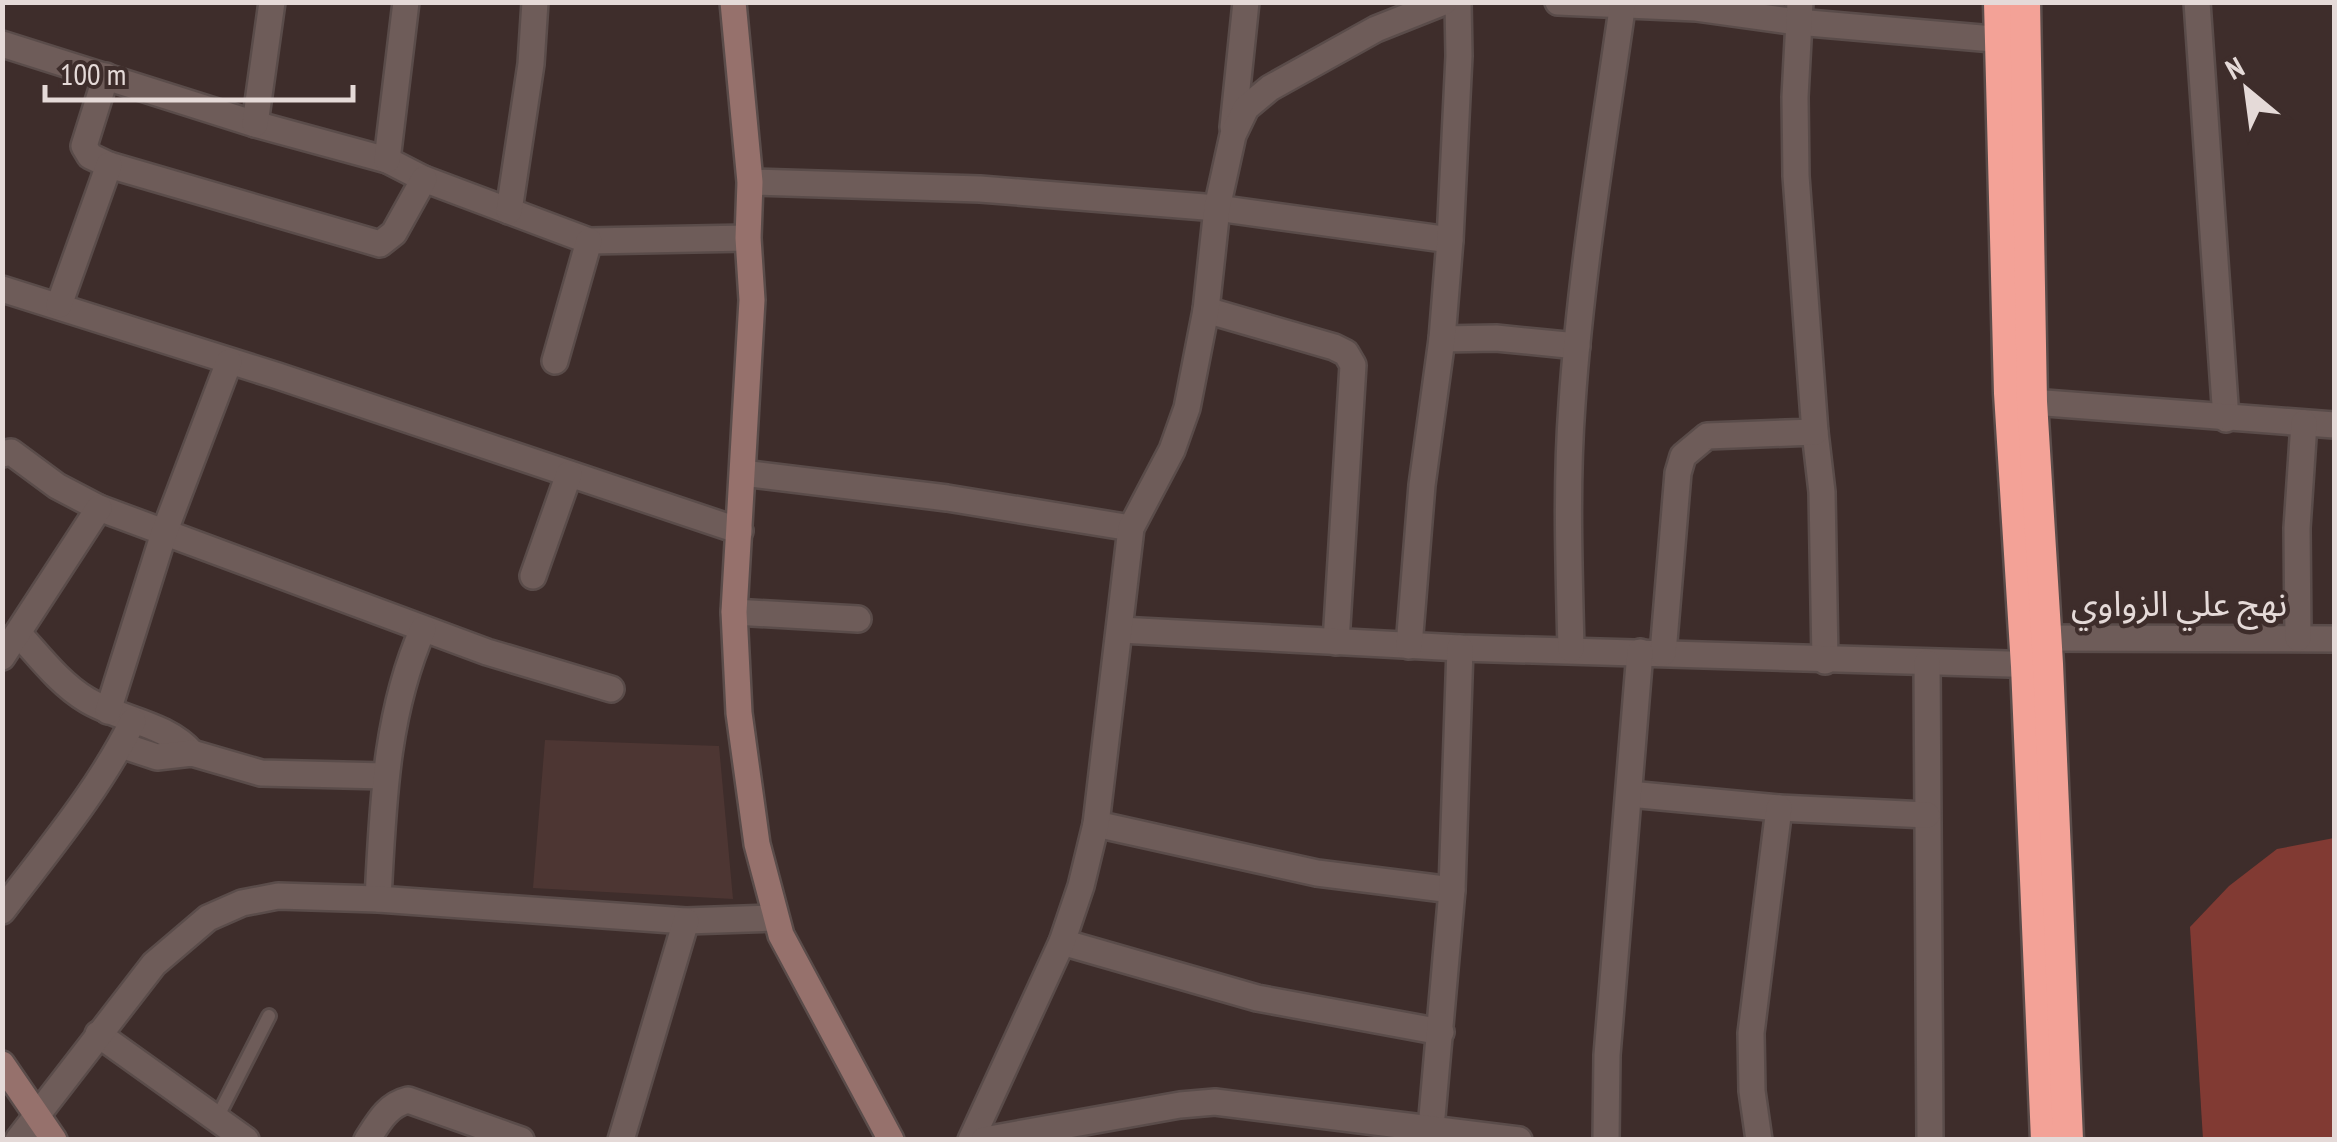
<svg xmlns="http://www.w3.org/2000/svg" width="2337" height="1142" viewBox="0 0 2337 1142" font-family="'PT Sans Narrow','Noto Sans Arabic',sans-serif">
<rect width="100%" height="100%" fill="#3e2d2b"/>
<path fill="#4d3633" d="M545 740 719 746 733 899 533 888Z"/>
<path fill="#813a33" d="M2334 838V1139H2203L2190 927 2229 886 2277 849Z"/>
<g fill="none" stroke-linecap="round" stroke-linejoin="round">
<defs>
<path id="lane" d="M217 1118 269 1016"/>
<g id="street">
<path d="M1558 2 1696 8 1797 22 2016 41"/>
<path d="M2197 2 2226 419"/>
<path d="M2 44 255 124 387 160 424 179 589 241 748 238"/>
<path d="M106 76 84 146 90 156 109 165 380 244 394 233 424 179"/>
<path d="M255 124 272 2"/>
<path d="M1233 127 1246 2"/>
<path d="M387 160 406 2"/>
<path d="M750 182 980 189 1217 208 1450 240"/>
<path d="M509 211 531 64 535 2"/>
<path d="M2 289 278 376 740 531"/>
<path d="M59 305 109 165"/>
<path d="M1206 310 1334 347 1346 353 1353 365 1336 642"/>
<path d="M1442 339 1496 338 1577 346"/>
<path d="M555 361 589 241"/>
<path d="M2032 402 2334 425"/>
<path d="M1815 432 1822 492 1825 661"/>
<path d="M2 454 11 452 57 486 99 508 487 652 611 689"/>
<path d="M743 473 947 498 1131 528"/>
<path d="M533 576 569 474"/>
<path d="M734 612 858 619"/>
<path d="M1120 630 1460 648 2043 665"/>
<path d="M18 633C39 656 60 684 87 700 120 720 166 723 192 753"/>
<path d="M2029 638 2334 639"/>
<path d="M2298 638 2297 528 2304 423"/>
<path d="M1409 646 1422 485 1442 339 1450 240 1459 56 1458 2"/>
<path d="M1571 649C1569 567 1566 486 1572 404 1581 270 1604 136 1623 2"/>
<path d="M1663 653 1678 473 1683 456 1707 436 1815 432 1796 176 1795 97 1800 2"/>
<path d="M2 657 99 508"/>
<path d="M1927 663 1930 1140"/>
<path d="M108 711 164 533 229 362"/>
<path d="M121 745 157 757 192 753 261 773 385 776"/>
<path d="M1629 794 1779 808 1927 815"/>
<path d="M1096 824 1317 873 1452 890"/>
<path d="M378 899C383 807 385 715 423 629"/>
<path d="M2 911C48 850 99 790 133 721"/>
<path d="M1062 942 1257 998 1441 1032"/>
<path d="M98 1034 246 1140"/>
<path d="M1431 1128 1452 890 1460 648"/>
<path d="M18 1140 154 964 208 918 242 903 278 896 378 899 686 921 775 918"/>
<path d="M367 1140C378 1123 387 1105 408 1100L521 1140"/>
<path d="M621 1140 686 921"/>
<path d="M971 1140 1062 942 1081 886 1096 824 1131 528 1172 450 1187 408 1206 310 1217 208 1233 135 1246 108 1270 88 1376 29 1444 2"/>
<path d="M984 1140 1180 1105 1215 1102 1519 1140"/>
<path d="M1606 1140 1607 1055 1640 652"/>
<path d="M1759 1140 1752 1091 1751 1033 1779 808"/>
</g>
<g id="secondary">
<path d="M733 2 750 182 748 238 752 300 734 612 739 713 757 844 781 935 891 1140"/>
<path d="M2 1064 54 1140"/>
</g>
<g id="highway">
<path d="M1999 2 2009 393 2026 666 2046 1140"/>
<path d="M2025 2 2032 402 2048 664 2068 1140"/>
</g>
</defs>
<use href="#lane" stroke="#5a4c4a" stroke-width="18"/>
<use href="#street" stroke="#5a4c4a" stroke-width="30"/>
<use href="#secondary" stroke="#5a4c4a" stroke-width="30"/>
<use href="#highway" stroke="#5a4c4a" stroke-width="35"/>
<use href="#lane" stroke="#6e5c59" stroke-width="12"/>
<use href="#street" stroke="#6e5c59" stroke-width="25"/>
<use href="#secondary" stroke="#96716c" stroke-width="25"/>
<use href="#highway" stroke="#f3a297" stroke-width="30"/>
</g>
<g text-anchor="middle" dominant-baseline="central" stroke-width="9" stroke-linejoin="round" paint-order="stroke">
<g font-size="35" fill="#e5dad8" stroke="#3e2d2b">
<text x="2179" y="603">نهج علي الزواوي</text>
</g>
</g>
<rect width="2337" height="1142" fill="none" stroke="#e5dad8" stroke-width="10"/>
<g transform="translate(2247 90) rotate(331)" stroke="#3e2d2b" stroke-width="8" paint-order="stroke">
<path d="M0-8L18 38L0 25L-18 38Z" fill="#e5dad8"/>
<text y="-15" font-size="28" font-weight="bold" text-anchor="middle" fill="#e5dad8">N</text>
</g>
<path d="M45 85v15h308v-15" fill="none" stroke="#e5dad8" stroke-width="5"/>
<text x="60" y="85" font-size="30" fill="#e5dad8" stroke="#3e2d2b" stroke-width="8" paint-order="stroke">100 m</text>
</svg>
